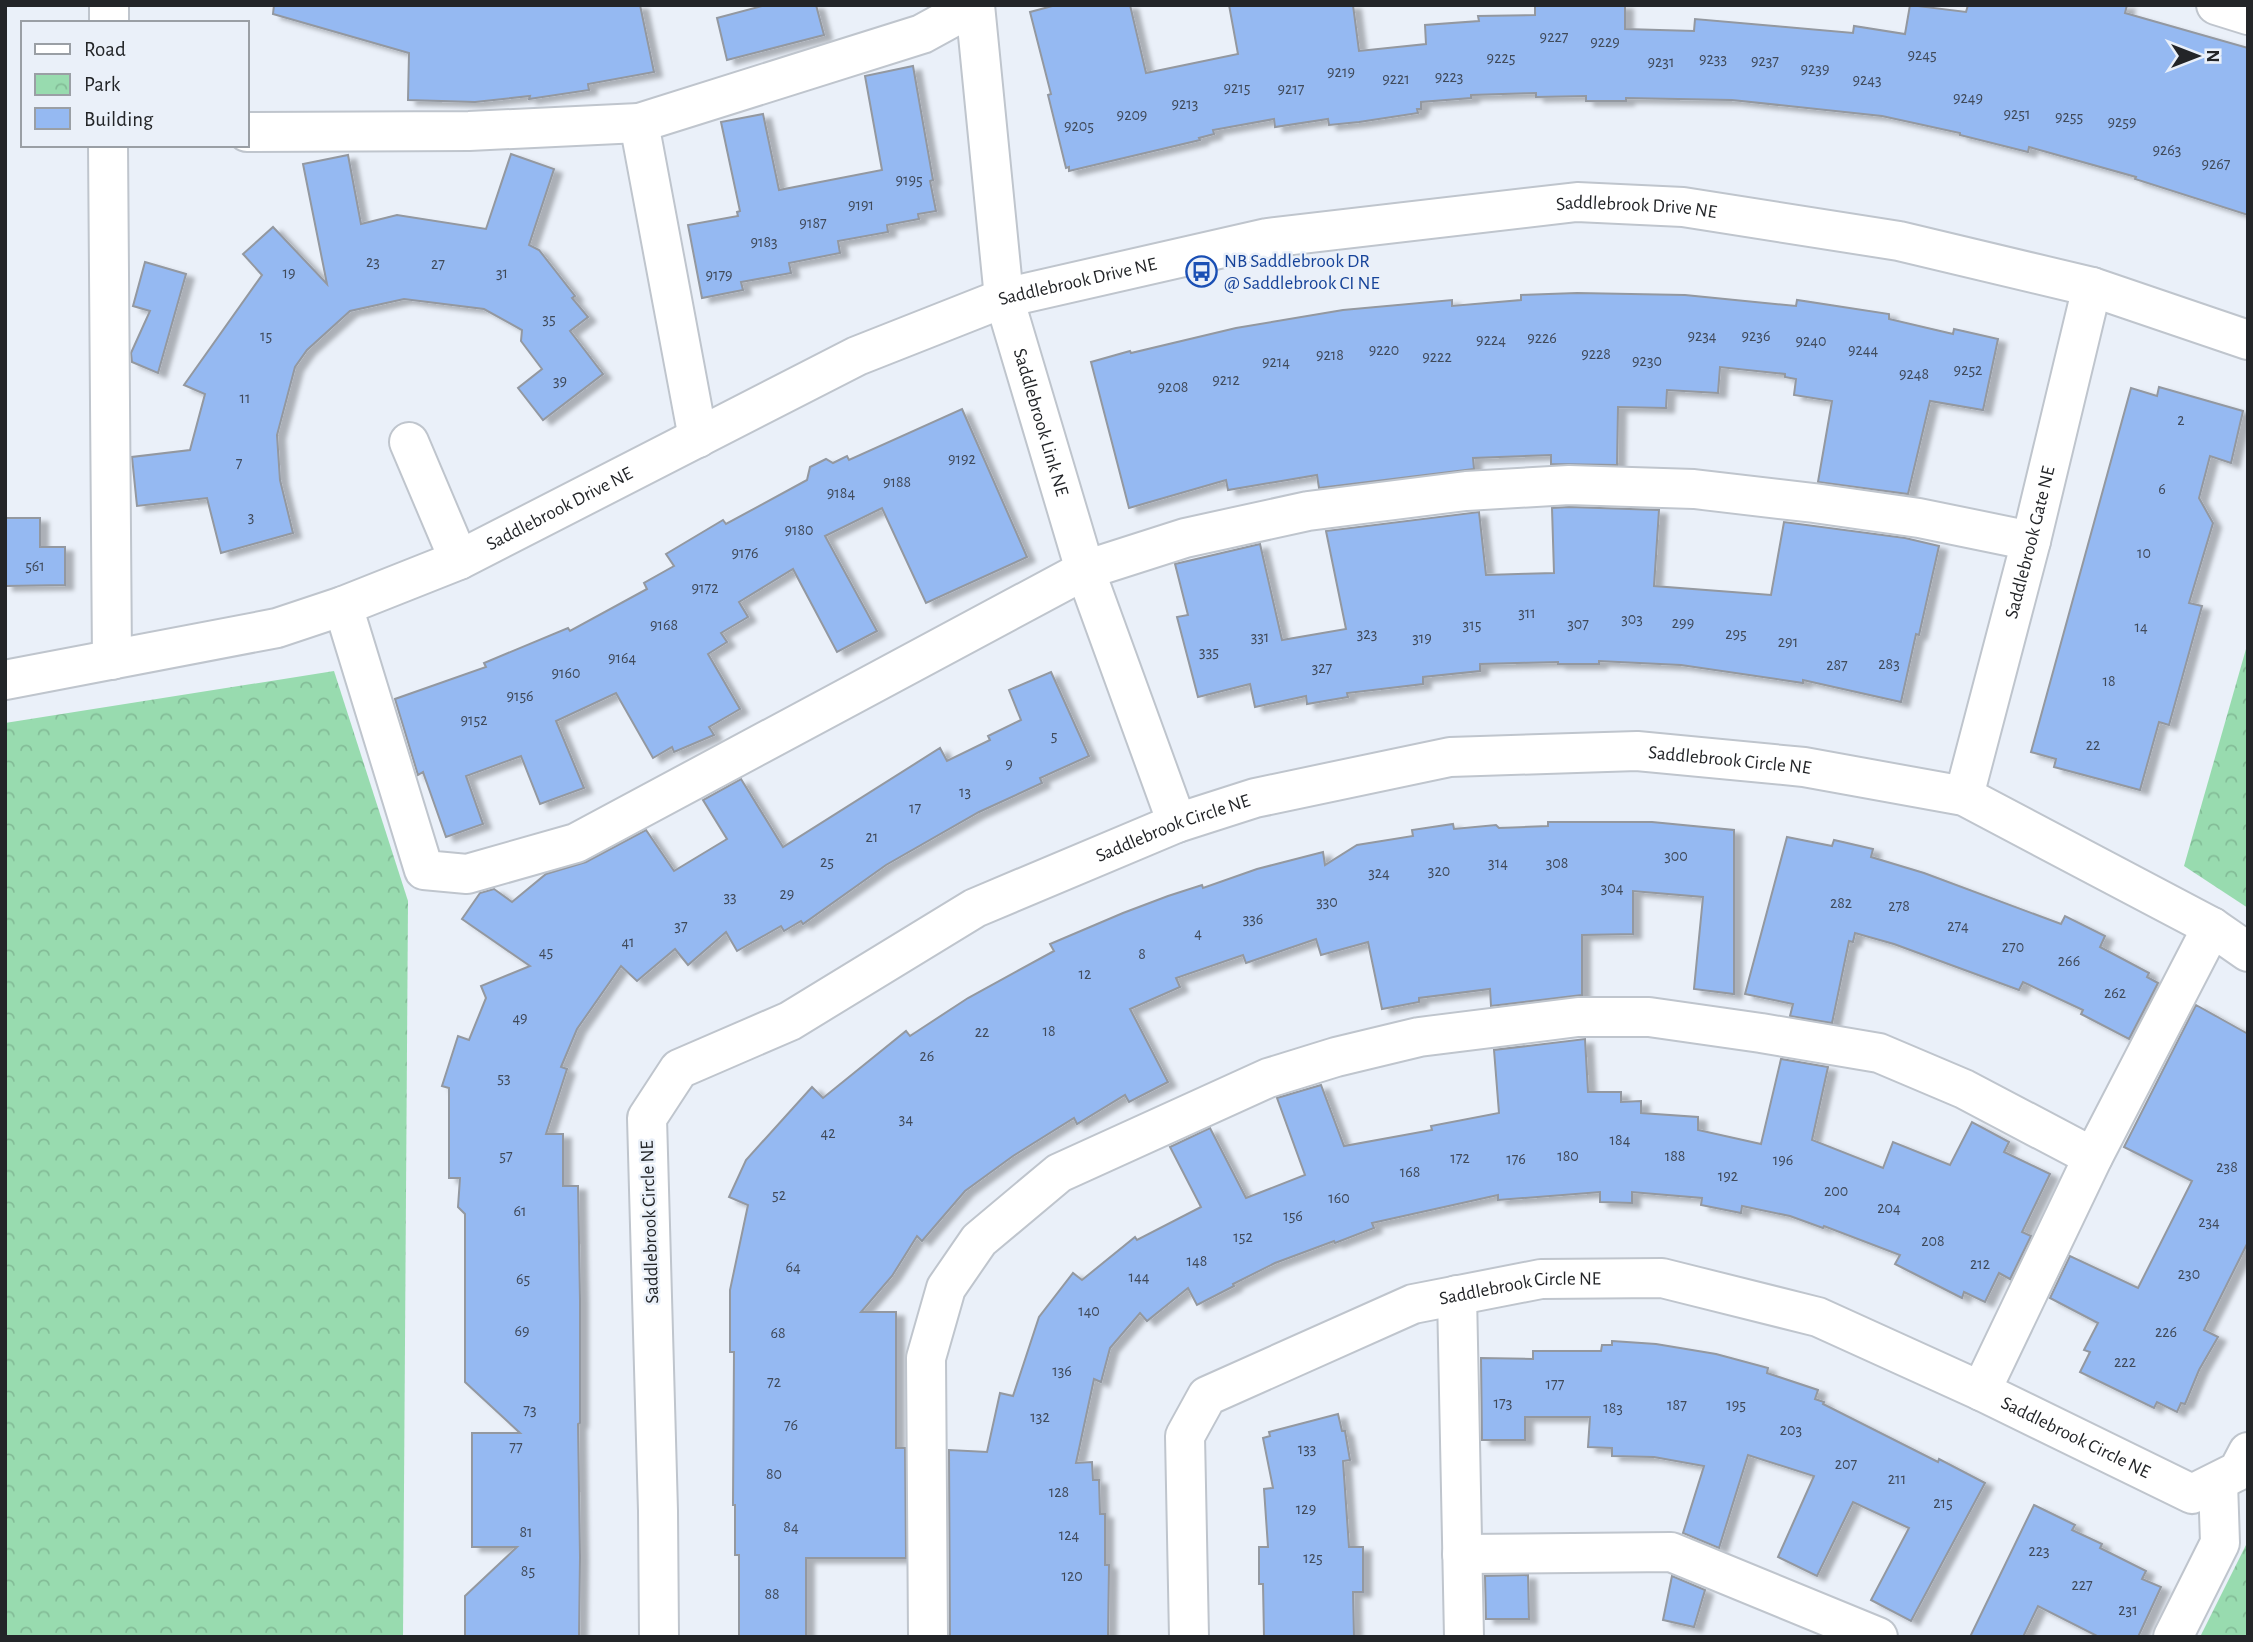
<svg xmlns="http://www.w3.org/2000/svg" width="2253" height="1642" viewBox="0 0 2253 1642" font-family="'Alegreya Sans',sans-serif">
<defs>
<pattern id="park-crowns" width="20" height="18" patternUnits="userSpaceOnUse" patternTransform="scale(1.75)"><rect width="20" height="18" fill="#98dbaf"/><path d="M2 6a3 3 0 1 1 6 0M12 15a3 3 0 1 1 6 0" fill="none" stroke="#83bc97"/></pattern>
<filter id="shadow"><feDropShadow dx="8" dy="4.5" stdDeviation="2" flood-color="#0004"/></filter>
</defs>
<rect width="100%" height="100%" fill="#eaf0f9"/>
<g fill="url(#park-crowns)">
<path d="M2248 642V908L2184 866Z"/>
<path d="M334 671 408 901 403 1637H5V723Z"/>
<path d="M2248 1541V1637H2200Z"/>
</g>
<g fill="#95b9f2" stroke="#9398a0" stroke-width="2" filter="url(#shadow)">
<path d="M274 5H640L654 72 588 84 589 90 529 99 530 96 475 102 408 100 409 53 273 14Z"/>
<path d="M766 5H816L824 35 727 60 717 18Z"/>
<path d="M1056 5H1130L1146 73 1238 54 1229 5H1353L1359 51 1426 44 1425 25 1479 21 1478 16 1535 15V5H1625V29L1694 31 1695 19 1853 33 1854 26 1905 34 1910 5 1966 12 1968 5H2127L2125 13 2248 48V215L2135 179 2136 177 2029 147 2028 152 1960 135V133L1882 116 1732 100 1626 98V101H1586V96L1536 97V93L1471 95V98L1421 102V109H1417L1418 113 1359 122 1329 125 1328 119 1275 127 1274 119 1213 130 1214 134 1199 138 1200 140 1069 171V167L1066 168 1048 95 1051 94 1030 12Z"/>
<path d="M913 66 933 180 930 181 936 211 918 214 919 219 887 225 888 232 838 241 840 253 789 263 791 273 741 282 743 290 702 298 688 225 738 216 737 212 740 211 721 122 763 114 779 190 882 170 865 76Z"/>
<path d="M511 154 554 169 529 245 539 250 575 296 572 298 588 317 570 331 603 374 543 420 518 388 542 369 521 341 522 330 484 309 404 299 350 311 307 350 295 367 277 435 280 480 293 533 221 553 207 498 137 506 132 457 190 450 205 394 184 385 262 275 243 254 273 227 327 284 303 164 348 155 361 224 397 215 486 229Z"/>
<path d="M145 262 186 274 158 373 132 362 131 353 150 311 133 306Z"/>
<path d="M1577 293 1685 295 1796 306 1797 300 1889 314V319L1953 334 1954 329 1998 339 1983 410 1930 401 1908 494 1818 482 1832 401 1794 395 1796 379 1785 377V374L1720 367 1718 393 1667 390 1666 408 1618 407 1617 465 1551 464V455L1473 458 1474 469 1319 488 1317 475 1228 490 1226 480 1129 508 1091 362 1130 351 1131 353 1236 328 1343 310 1452 300V306L1521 300V295Z"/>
<path d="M2159 387 2243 411 2231 463 2210 456 2199 498 2213 523 2189 603 2202 606 2169 725 2159 722 2140 790 2054 767 2056 759 2031 752 2131 388 2157 396Z"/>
<path d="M962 409 1027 557 926 603 882 508 825 536 877 631 837 652 793 569 739 602 748 617 721 633 727 642 708 654 740 709 709 727 714 735 674 752 672 747 653 758 616 693 556 721 584 788 540 804 521 756 466 776 483 824 446 837 423 772 418 775 395 699 486 667 484 663 568 628 570 631 647 589 644 583 674 566 666 554 723 520 726 524 807 480 810 467 826 459 833 463 847 456 849 460Z"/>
<path d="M1569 507 1659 510 1654 586 1771 595 1784 522 1905 538 1939 546 1919 635 1916 634 1901 702 1803 680V683L1681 665 1599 661V664H1558V662L1480 664V671L1423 677V684L1347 693 1348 697 1307 704 1306 696 1255 707 1250 684 1198 697 1177 617 1188 615 1175 564 1260 544 1282 640 1346 629 1326 531 1479 512 1486 575 1554 573 1552 508Z"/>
<path d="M5 518H40V547H65V585L5 586Z"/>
<path d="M1051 672 1089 756 1040 778 1042 783 979 812 886 865 803 924 801 921 784 931 781 926 737 951 726 932 688 965 675 949 637 981 621 966 577 1029 561 1067 567 1069 546 1134H563V1186H578L580 1300V1423L578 1424 580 1557 579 1637H465V1596L517 1547H472V1433H520L465 1382V1214L458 1207 460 1178H449V1088L442 1086 458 1036 469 1040 486 998 481 986 530 966 462 919 480 893 494 889 512 902 546 874 586 862 646 830 674 871 727 839 703 800 741 779 783 847 940 748 947 761 990 740 988 736 1021 720 1009 690Z"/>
<path d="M1548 822H1652L1734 830V994L1694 989 1703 897 1633 891V934L1582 935V995L1491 1006 1490 989 1419 998V1002L1382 1009 1368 942 1321 955 1316 939 1246 963 1243 955 1176 978 1180 987 1130 1009 1168 1082 1129 1102 1125 1095 1077 1124 1074 1118 1013 1156 965 1191 922 1241 917 1236 892 1276 861 1312H896V1448H905L906 1558H806V1637H739V1555H735V1505H733L734 1352H730V1290L748 1205 729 1197 746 1160 812 1087 823 1098 906 1031 910 1036 968 998 1054 951 1050 944 1123 913 1168 896 1202 885 1203 888 1257 869 1323 852 1325 865 1357 845 1413 836 1412 830 1453 824 1454 829 1496 825 1499 828 1548 826Z"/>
<path d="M1787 837 1832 846 1834 840 1873 849 1871 857 1924 873 2061 924 2065 916 2105 936 2100 947 2149 973 2147 977 2158 983 2129 1039 2081 1014 2083 1010 2023 982 2019 990 1894 944 1855 933 1853 942 1849 941 1832 1023 1790 1016 1793 1004 1745 994Z"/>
<path d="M2196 1005 2248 1034V1242L2204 1330 2218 1337 2199 1370 2185 1404 2181 1403 2177 1412 2157 1402 2154 1408 2080 1372 2090 1352 2084 1350 2098 1323 2050 1298 2070 1256 2138 1288 2192 1181 2124 1147Z"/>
<path d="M1585 1039 1588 1092H1621V1102L1641 1101V1113L1698 1117V1130L1761 1144 1781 1059 1828 1067 1812 1140 1883 1168 1893 1142 1950 1165 1972 1122 2009 1142 2004 1152 2050 1174 2022 1232 2031 1236 2010 1279 1999 1273 1985 1302 1964 1292 1962 1298 1895 1264 1900 1255 1824 1226 1823 1228 1790 1216 1742 1206 1741 1213 1701 1205 1702 1198 1632 1192V1203L1600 1202V1192L1498 1200V1195L1372 1223 1374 1228 1335 1243 1334 1241 1275 1263 1233 1284 1234 1286 1197 1305 1188 1288 1147 1321 1140 1313 1110 1348 1101 1382 1094 1379 1076 1463 1092 1462 1093 1480H1099L1100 1514H1105V1565H1109L1108 1637H950L949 1450 987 1452 1000 1393 1013 1396 1039 1317 1073 1273 1082 1280 1135 1237 1137 1240 1201 1207 1170 1147 1210 1128 1246 1198 1305 1175 1277 1098 1321 1085 1344 1146 1432 1130 1431 1126 1499 1113 1494 1050Z"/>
<path d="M1612 1341 1656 1344 1716 1354 1768 1368 1767 1373 1818 1390 1815 1399 1824 1402 1823 1404 1938 1462 1939 1459 1985 1483 1911 1621 1871 1600 1909 1528 1853 1502 1817 1576 1778 1557 1814 1476 1748 1455 1719 1548 1683 1533 1704 1466 1654 1457 1612 1456V1448L1588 1447 1590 1417H1525V1440H1482L1481 1358 1533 1359V1351H1601L1602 1345H1612Z"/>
<path d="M1338 1414 1342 1431H1345L1350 1460 1343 1461 1349 1547H1363V1592H1353L1354 1637H1264L1263 1584H1259V1547H1268L1264 1489 1273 1488 1263 1438 1270 1436 1269 1432Z"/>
<path d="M2034 1505 2075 1525 2072 1530 2102 1544 2100 1548 2146 1571 2142 1579 2161 1587 2138 1637H2099L2038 1606 2023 1637H1970Z"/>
<path d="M1528 1575 1529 1619H1486L1485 1576Z"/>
<path d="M1672 1576 1705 1590 1694 1627 1663 1620Z"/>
</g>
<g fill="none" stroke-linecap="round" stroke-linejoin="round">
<defs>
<g id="minor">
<path id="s1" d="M975 5 1004 298 1085 570 1177 823"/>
<path d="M2216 5 2248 15"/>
<path d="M109 23V5"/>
<path d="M639 123 698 438"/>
<path d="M247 132 469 131 639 123 922 34 975 5"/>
<path d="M108 145 112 660"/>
<path d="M409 442 459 560"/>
<path d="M343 606 424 870 467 874 576 843 1085 570 1185 538 1308 511 1466 491 1569 485 1694 489 1814 503 1919 518 2031 541"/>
<path id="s2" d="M5 680 277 628 343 606 459 560 857 356 1004 298 1267 238 1577 202 1683 207 1899 241 2092 287 2248 340"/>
<path id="s3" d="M1964 796 2031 541 2092 287"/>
<path d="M1457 1295 1464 1637"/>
<path d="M1981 1391 2093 1157 2212 927"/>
<path d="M1462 1554 1671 1552 1878 1637"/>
<path id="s4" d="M659 1637 658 1511 647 1118 679 1069 790 1021 975 908 1177 823 1255 798 1450 757 1637 751 1804 767 1964 796 2212 927 2248 952"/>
<path d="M928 1637 926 1358 946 1288 979 1240 1059 1173 1268 1078 1336 1057 1419 1037 1578 1017H1649L1761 1033 1879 1053 1964 1089 2093 1157"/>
<path id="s5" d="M1189 1637 1185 1436 1207 1396 1413 1304 1541 1279 1662 1278 1818 1317 1981 1391 2192 1494 2238 1471 2248 1452"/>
<path d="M2173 1637 2220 1543 2218 1482"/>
</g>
</defs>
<use href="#minor" stroke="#bfc5cd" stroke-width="42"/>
<use href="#minor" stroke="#fff" stroke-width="38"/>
</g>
<defs>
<symbol id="bus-ring" viewBox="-11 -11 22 22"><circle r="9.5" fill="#eaf0f9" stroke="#1a4fb4" stroke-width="1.5"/><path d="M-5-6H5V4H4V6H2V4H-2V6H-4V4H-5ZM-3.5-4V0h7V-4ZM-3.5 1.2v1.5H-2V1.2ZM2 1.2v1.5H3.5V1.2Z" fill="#1a4fb4"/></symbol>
</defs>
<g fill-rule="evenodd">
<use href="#bus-ring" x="1184" y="254" width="35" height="35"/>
</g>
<g text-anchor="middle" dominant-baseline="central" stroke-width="5" stroke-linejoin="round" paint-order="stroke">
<g font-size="16" fill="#404a5a">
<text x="1554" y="37">9227</text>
<text x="1605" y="42">9229</text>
<text x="1922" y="55">9245</text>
<text x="1501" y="58">9225</text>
<text x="1713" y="59">9233</text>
<text x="1765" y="61">9237</text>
<text x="1661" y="62">9231</text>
<text x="1815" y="69">9239</text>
<text x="1341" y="72">9219</text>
<text x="1449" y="77">9223</text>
<text x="1396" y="79">9221</text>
<text x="1867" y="80">9243</text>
<text x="1237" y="88">9215</text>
<text x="1291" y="89">9217</text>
<text x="1968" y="98">9249</text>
<text x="1185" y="104">9213</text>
<text x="2017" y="114">9251</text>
<text x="1132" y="115">9209</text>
<text x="2069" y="117">9255</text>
<text x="2122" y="122">9259</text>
<text x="1079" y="126">9205</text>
<text x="2167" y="150">9263</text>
<text x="2216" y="164">9267</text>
<text x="909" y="180">9195</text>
<text x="861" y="205">9191</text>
<text x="813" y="223">9187</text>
<text x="764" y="242">9183</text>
<text x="373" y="262">23</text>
<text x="438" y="264">27</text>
<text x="289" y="273">19</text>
<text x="502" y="273">31</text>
<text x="719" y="275">9179</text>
<text x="549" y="319">35</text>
<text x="266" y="336">15</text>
<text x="1702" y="336">9234</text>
<text x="1756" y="336">9236</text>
<text x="1542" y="338">9226</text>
<text x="1491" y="340">9224</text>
<text x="1811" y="341">9240</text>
<text x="1384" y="350">9220</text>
<text x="1863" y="350">9244</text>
<text x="1596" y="354">9228</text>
<text x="1330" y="355">9218</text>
<text x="1437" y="357">9222</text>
<text x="1647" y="361">9230</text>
<text x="1276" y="362">9214</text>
<text x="1968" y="370">9252</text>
<text x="1914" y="374">9248</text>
<text x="1226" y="380">9212</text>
<text x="560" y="381">39</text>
<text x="1173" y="387">9208</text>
<text x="245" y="398">11</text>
<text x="2181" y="420">2</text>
<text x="962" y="459">9192</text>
<text x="239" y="463">7</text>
<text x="897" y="482">9188</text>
<text x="2162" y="489">6</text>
<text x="841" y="493">9184</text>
<text x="251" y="517">3</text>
<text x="799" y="530">9180</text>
<text x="745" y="553">9176</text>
<text x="2144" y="553">10</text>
<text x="35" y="566">561</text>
<text x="705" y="588">9172</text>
<text x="1527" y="613">311</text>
<text x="1632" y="619">303</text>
<text x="1683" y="623">299</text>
<text x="1578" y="624">307</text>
<text x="664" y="625">9168</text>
<text x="1472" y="625">315</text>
<text x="2141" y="627">14</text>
<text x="1367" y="634">323</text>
<text x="1736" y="634">295</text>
<text x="1260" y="637">331</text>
<text x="1422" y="638">319</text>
<text x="1788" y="642">291</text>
<text x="1209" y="652">335</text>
<text x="622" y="658">9164</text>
<text x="1889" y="664">283</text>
<text x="1837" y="665">287</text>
<text x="1322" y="668">327</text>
<text x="566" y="673">9160</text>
<text x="2109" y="681">18</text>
<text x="520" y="696">9156</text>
<text x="474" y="720">9152</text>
<text x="1054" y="736">5</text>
<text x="2093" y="745">22</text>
<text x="1009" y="764">9</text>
<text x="965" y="792">13</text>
<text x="915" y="808">17</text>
<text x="872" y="837">21</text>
<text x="1676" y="856">300</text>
<text x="827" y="862">25</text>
<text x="1498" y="863">314</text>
<text x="1557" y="863">308</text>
<text x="1439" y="871">320</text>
<text x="1379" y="873">324</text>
<text x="1612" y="888">304</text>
<text x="787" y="894">29</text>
<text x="730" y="897">33</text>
<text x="1327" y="902">330</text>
<text x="1841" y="903">282</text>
<text x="1899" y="906">278</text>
<text x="1253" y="919">336</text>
<text x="681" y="926">37</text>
<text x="1958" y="926">274</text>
<text x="1198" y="933">4</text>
<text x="628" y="942">41</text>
<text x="2013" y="947">270</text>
<text x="546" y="952">45</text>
<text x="1142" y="954">8</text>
<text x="2069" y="961">266</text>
<text x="1085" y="974">12</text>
<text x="2115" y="993">262</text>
<text x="520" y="1018">49</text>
<text x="1049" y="1031">18</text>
<text x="982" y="1032">22</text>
<text x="927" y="1056">26</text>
<text x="504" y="1078">53</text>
<text x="906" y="1119">34</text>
<text x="828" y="1133">42</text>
<text x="1620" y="1140">184</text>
<text x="506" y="1156">57</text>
<text x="1568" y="1156">180</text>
<text x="1675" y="1156">188</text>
<text x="1460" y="1158">172</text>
<text x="1516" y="1159">176</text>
<text x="1783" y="1160">196</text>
<text x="2227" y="1167">238</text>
<text x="1410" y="1172">168</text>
<text x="1728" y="1176">192</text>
<text x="1836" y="1191">200</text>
<text x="779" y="1195">52</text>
<text x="1339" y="1198">160</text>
<text x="1889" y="1208">204</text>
<text x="520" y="1211">61</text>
<text x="1293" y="1216">156</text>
<text x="2209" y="1222">234</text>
<text x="1243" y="1237">152</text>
<text x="1933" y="1241">208</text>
<text x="1197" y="1261">148</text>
<text x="1980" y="1264">212</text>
<text x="793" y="1267">64</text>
<text x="2189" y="1274">230</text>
<text x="1139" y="1277">144</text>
<text x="523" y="1279">65</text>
<text x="1089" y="1311">140</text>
<text x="522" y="1331">69</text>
<text x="2166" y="1332">226</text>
<text x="778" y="1333">68</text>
<text x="2125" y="1362">222</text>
<text x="1062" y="1371">136</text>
<text x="774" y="1382">72</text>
<text x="1555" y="1384">177</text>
<text x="1503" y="1403">173</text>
<text x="1677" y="1405">187</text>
<text x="1736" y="1405">195</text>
<text x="1613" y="1408">183</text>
<text x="530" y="1410">73</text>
<text x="1040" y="1417">132</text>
<text x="791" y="1425">76</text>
<text x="1791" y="1430">203</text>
<text x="516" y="1447">77</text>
<text x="1307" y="1449">133</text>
<text x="1846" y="1464">207</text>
<text x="774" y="1474">80</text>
<text x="1897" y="1479">211</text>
<text x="1059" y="1492">128</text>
<text x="1943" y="1503">215</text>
<text x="1306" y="1509">129</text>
<text x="791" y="1527">84</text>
<text x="526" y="1532">81</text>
<text x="1069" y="1535">124</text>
<text x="2039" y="1551">223</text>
<text x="1313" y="1558">125</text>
<text x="528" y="1571">85</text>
<text x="1072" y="1576">120</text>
<text x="2082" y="1585">227</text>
<text x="772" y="1594">88</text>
<text x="2128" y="1610">231</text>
</g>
<g font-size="19" fill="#232528" stroke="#eaf0f9">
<text stroke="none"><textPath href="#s2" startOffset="1718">Saddlebrook Drive NE</textPath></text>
<text stroke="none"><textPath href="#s2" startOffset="1152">Saddlebrook Drive NE</textPath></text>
<text stroke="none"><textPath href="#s1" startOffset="424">Saddlebrook Link NE</textPath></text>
<text stroke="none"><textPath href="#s2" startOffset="584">Saddlebrook Drive NE</textPath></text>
<text stroke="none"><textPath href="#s3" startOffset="262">Saddlebrook Gate NE</textPath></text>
<text stroke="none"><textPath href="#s4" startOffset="1696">Saddlebrook Circle NE</textPath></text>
<text stroke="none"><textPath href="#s4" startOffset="1129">Saddlebrook Circle NE</textPath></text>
<text transform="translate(650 1222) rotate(-92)">Saddlebrook Circle NE</text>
<text stroke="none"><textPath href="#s5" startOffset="581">Saddlebrook Circle NE</textPath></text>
<text stroke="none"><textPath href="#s5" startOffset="1169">Saddlebrook Circle NE</textPath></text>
</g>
<g font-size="19" fill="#164399" stroke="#eaf0f9" text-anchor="start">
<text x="1224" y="261">NB Saddlebrook DR<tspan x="1224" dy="22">@ Saddlebrook CI NE</tspan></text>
</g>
</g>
<rect width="2253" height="1642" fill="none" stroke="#232528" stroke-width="14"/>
<rect x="21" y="21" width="228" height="126" fill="#eaf0f9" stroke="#9a9fa5" stroke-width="2"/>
<rect x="35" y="44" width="35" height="10" fill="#ffffff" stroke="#9a9fa5" stroke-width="2"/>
<text x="84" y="56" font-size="21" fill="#232528">Road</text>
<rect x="35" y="74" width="35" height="21" fill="url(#park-crowns)" stroke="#9a9fa5" stroke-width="2"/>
<text x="84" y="91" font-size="21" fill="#232528">Park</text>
<rect x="35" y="108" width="35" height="21" fill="#95b9f2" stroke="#9a9fa5" stroke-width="2"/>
<text x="84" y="126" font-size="21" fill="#232528">Building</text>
<g transform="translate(2197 56) rotate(90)" stroke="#eaf0f9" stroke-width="5" paint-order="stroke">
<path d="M0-5L12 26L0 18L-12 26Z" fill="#232528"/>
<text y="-10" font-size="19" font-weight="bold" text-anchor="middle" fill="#232528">N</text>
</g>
</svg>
